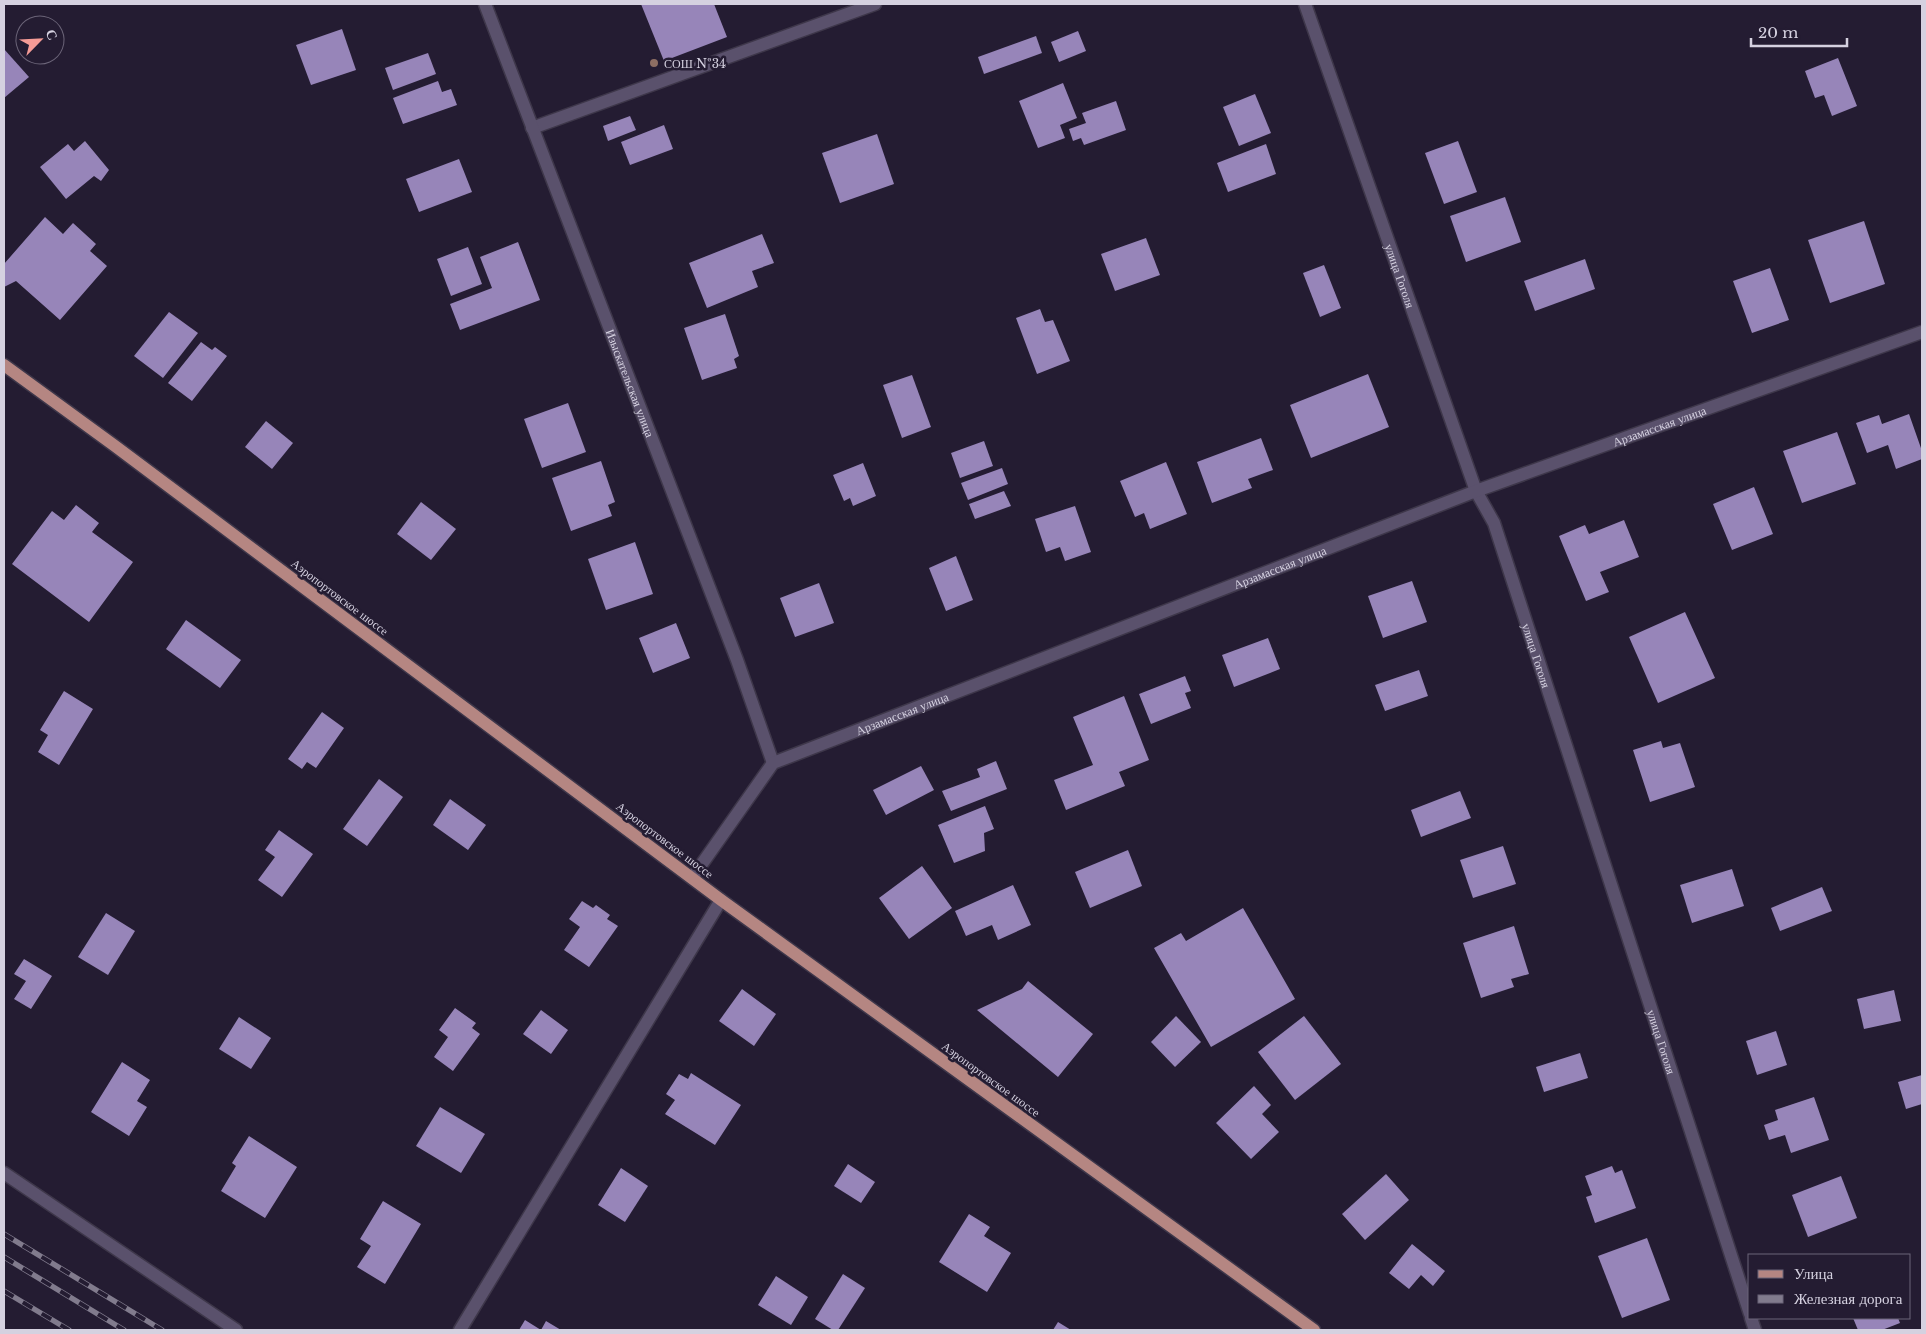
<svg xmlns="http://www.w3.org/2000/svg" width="1926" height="1334" viewBox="0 0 1926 1334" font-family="'Libre Baskerville',serif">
<rect width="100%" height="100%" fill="#241c32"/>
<g fill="#9785b9">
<path d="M641 4H714L727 37 664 61Z"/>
<path d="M342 29 356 70 311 85 296 45Z"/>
<path d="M1078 31 1086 51 1059 62 1051 42Z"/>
<path d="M1036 36 1042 53 984 74 978 57Z"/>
<path d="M4 49 29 77 4 98Z"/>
<path d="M428 53 436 74 393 90 385 68Z"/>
<path d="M1838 58 1857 106 1832 116 1824 95 1815 98 1805 71Z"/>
<path d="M438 81 442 92 451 89 457 105 403 124 393 98Z"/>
<path d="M1063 83 1077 118 1060 125 1065 138 1038 148 1019 101Z"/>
<path d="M1255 94 1271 133 1239 146 1223 107Z"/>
<path d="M1116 101 1126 130 1084 145 1081 138 1073 141 1069 129 1086 123 1082 113Z"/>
<path d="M630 116 636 130 608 141 603 126Z"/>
<path d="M664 125 673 149 630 165 621 142Z"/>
<path d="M877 134 894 184 840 203 822 153Z"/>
<path d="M85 141 109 170 101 181 94 176 66 199 40 167 68 144 74 151Z"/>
<path d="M1458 141 1477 192 1444 204 1425 153Z"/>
<path d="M1266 144 1276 174 1228 192 1217 163Z"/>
<path d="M459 159 472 192 419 212 406 179Z"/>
<path d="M1505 197 1521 242 1466 262 1450 216Z"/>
<path d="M45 217 63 234 73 223 96 244 90 251 107 266 60 320 16 281 4 287V264Z"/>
<path d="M1864 221 1885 284 1830 303 1808 240Z"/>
<path d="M762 234 774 263 752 271 758 287 707 308 689 263Z"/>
<path d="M1146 238 1160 275 1115 291 1101 254Z"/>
<path d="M518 242 540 300 460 330 450 304 492 288 480 257Z"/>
<path d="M468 247 482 284 451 296 437 259Z"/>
<path d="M1585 259 1595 289 1535 311 1524 281Z"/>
<path d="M1324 265 1341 308 1320 317 1303 273Z"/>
<path d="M1770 268 1789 320 1752 333 1733 281Z"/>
<path d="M1040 309 1045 322 1053 320 1070 361 1037 374 1016 318Z"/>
<path d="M169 312 198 333 163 378 134 356Z"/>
<path d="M725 314 739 356 734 359 737 368 702 380 684 328Z"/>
<path d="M201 342 212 350 215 347 227 356 192 401 168 383Z"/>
<path d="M1368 374 1389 427 1311 458 1290 405Z"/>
<path d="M912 375 931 427 902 438 883 385Z"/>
<path d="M568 403 586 452 542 468 524 419Z"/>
<path d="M1909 414 1922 451V459L1896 469 1888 445 1867 453 1856 423 1879 415 1882 424Z"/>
<path d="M266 421 293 443 272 469 245 447Z"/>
<path d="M1837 432 1856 484 1802 503 1783 451Z"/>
<path d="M1261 438 1273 470 1248 479 1252 488 1212 503 1197 462Z"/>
<path d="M984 441 993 466 960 478 951 453Z"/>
<path d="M601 461 615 502 608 505 612 516 571 531 552 478Z"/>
<path d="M1166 462 1187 514 1150 529 1144 513 1135 517 1120 481Z"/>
<path d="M863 463 876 496 853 506 850 498 844 501 833 475Z"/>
<path d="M1002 468 1008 484 968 500 961 483Z"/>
<path d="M1754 487 1773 534 1732 550 1713 504Z"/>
<path d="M1004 491 1011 506 975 519 969 504Z"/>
<path d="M421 502 456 529 431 560 397 534Z"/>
<path d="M76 505 99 523 92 532 133 562 89 622 12 564 52 511 64 520Z"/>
<path d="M1075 506 1091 552 1065 561 1060 547 1046 552 1035 519Z"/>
<path d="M1624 520 1639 557 1600 572 1609 592 1586 601 1559 536 1585 525 1589 534Z"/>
<path d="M635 542 653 594 606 610 588 559Z"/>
<path d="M956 556 973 600 946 611 929 568Z"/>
<path d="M1412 581 1427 622 1383 638 1368 596Z"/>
<path d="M819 583 834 623 795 637 780 598Z"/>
<path d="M1685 612 1715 678 1658 703 1629 637Z"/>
<path d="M186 620 241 660 220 688 166 649Z"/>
<path d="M676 623 690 658 653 673 639 638Z"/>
<path d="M1268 638 1280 669 1234 687 1222 655Z"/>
<path d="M1419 670 1428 696 1385 711 1375 685Z"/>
<path d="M1185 676 1191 691 1185 693 1191 708 1151 724 1139 694Z"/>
<path d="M64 691 93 709 59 765 38 752 48 735 40 730Z"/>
<path d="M1124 696 1149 760 1119 772 1125 786 1066 810 1054 780 1093 765 1073 717Z"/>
<path d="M322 712 344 728 316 768 307 762 302 769 288 759Z"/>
<path d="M1661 741 1663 748 1680 743 1695 787 1650 802 1633 750Z"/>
<path d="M996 761 1007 789 951 811 942 791 980 777 977 769Z"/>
<path d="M921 766 934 790 886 815 873 790Z"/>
<path d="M379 779 403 797 367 846 343 829Z"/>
<path d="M1460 791 1471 818 1421 837 1411 810Z"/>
<path d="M450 799 486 825 468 850 433 825Z"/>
<path d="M985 806 994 829 984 833 985 851 954 863 938 825Z"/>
<path d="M279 830 313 854 282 897 258 880 275 857 265 850Z"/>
<path d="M1503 846 1516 884 1473 898 1460 860Z"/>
<path d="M1128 850 1142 886 1090 908 1075 872Z"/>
<path d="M922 866 952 908 909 939 879 898Z"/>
<path d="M1732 869 1744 906 1692 923 1680 885Z"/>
<path d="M1013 885 1031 925 998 940 992 925 966 936 955 911Z"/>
<path d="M1822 887 1832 911 1780 931 1771 908Z"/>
<path d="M582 901 593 908 596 905 610 915 607 919 618 926 589 967 564 950 580 927 569 919Z"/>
<path d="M1243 908 1295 999 1211 1047 1154 948 1181 933 1186 941Z"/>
<path d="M106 913 135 931 108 975 78 957Z"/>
<path d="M1514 926 1529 974 1511 979 1514 987 1481 998 1463 943Z"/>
<path d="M24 959 52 976 31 1009 14 999 26 981 14 974Z"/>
<path d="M1028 981 1093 1034 1058 1077 977 1010 1022 989Z"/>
<path d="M742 989 776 1014 754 1046 719 1021Z"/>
<path d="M1894 990 1901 1021 1864 1029 1857 999Z"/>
<path d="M455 1008 476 1023 472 1028 480 1034 453 1071 434 1057 448 1037 439 1030Z"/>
<path d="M541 1010 568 1030 551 1054 523 1034Z"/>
<path d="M1176 1016 1201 1042 1175 1067 1151 1042Z"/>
<path d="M1304 1016 1341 1064 1295 1100 1258 1052Z"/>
<path d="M239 1017 271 1038 251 1069 219 1049Z"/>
<path d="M1776 1031 1787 1065 1757 1075 1746 1041Z"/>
<path d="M1580 1053 1588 1078 1544 1092 1536 1067Z"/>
<path d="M122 1062 150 1080 137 1101 147 1107 129 1136 91 1112Z"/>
<path d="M691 1073 741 1105 715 1145 665 1114 675 1100 666 1094 679 1074 688 1079Z"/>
<path d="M1922 1075V1104L1906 1109 1898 1082Z"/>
<path d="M1254 1086 1271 1105 1262 1114 1279 1132 1251 1159 1216 1123Z"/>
<path d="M1814 1097 1829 1140 1791 1153 1785 1135 1769 1140 1764 1125 1778 1120 1775 1110Z"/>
<path d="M440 1107 485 1134 461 1173 416 1146Z"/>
<path d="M249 1136 297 1167 265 1218 221 1191 236 1166 232 1163Z"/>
<path d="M848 1164 875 1182 861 1203 834 1186Z"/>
<path d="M1612 1166 1615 1173 1622 1170 1636 1208 1595 1223 1586 1197 1592 1195 1585 1176Z"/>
<path d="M621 1168 648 1186 625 1222 598 1205Z"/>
<path d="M1386 1174 1409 1200 1365 1240 1342 1214Z"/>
<path d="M1841 1176 1857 1218 1808 1237 1792 1195Z"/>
<path d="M383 1201 421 1224 385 1284 357 1267 371 1246 360 1239Z"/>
<path d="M969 1214 990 1227 984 1236 1011 1253 987 1292 939 1262Z"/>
<path d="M1647 1238 1670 1300 1622 1318 1598 1256Z"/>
<path d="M1412 1244 1445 1271 1433 1286 1421 1275 1409 1289 1389 1273Z"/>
<path d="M843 1274 865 1288 838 1330H833L815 1319Z"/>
<path d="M776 1276 808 1297 791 1325 758 1305Z"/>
<path d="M1853 1318H1898L1900 1323 1882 1330H1858Z"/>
<path d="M525 1320 541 1330 546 1321 561 1330H519Z"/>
<path d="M1058 1322 1071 1330H1053Z"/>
</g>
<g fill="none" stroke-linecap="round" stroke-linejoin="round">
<defs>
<path id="lane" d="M532 128 875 4"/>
<g id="street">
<path id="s1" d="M485 4 737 660 773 763"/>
<path id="s2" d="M1305 4 1476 491 1494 523 1750 1314"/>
<path id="s3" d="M692 878 773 763 1476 491 1922 332"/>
<path d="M4 1173 236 1330"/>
<path d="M1751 1318 1755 1330"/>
<path d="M460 1330 721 900"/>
</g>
<path id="primary" d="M4 365 115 446 721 900 1314 1330"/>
</defs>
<use href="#lane" stroke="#3e374a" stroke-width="15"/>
<use href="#street" stroke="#3e374a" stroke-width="15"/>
<use href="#primary" stroke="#3e374a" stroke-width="15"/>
<use href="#lane" stroke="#5a516c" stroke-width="12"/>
<use href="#street" stroke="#5a516c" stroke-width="12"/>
<use href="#primary" stroke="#b58682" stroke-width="12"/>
<defs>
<g id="rail">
<path d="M4 1234 162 1330"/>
<path d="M4 1257 124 1330"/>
<path d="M4 1291 69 1330"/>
</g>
</defs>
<use href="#rail" stroke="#817b8d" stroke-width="5.5"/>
<use href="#rail" stroke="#241c32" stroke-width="4" stroke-dasharray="11" stroke-linecap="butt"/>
</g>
<circle fill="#8d6e63" stroke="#241c32" stroke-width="2" cx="654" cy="63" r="5"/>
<g text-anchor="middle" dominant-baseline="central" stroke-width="5" stroke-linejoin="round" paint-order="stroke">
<g font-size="12" fill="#d5d1e0" stroke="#241c32" text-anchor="start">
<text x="664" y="63">СОШ №34</text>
</g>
<g font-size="12" fill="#d5d1e0" stroke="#241c32">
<text stroke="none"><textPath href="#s2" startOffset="288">улица Гоголя</textPath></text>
<text stroke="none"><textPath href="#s1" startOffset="406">Изыскательская улица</textPath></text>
<text stroke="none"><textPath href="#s3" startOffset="1089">Арзамасская улица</textPath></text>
<text stroke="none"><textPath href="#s3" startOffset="684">Арзамасская улица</textPath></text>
<text transform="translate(340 597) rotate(37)">Аэропортовское шоссе</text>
<text stroke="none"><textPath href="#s2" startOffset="692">улица Гоголя</textPath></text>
<text stroke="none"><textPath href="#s3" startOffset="279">Арзамасская улица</textPath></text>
<text transform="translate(665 840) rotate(37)">Аэропортовское шоссе</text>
<text stroke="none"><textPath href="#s2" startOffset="1098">улица Гоголя</textPath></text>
<text transform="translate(991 1079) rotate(36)">Аэропортовское шоссе</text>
</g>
</g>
<rect width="1926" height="1334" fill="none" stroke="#d5d1e0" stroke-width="10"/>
<rect x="1748" y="1254" width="162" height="65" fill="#241c32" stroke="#6b6478"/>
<rect x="1758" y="1270" width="25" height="8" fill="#b58682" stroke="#6b6478"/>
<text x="1794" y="1279" font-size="15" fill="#d5d1e0">Улица</text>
<rect x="1758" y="1295" width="25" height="8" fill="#817b8d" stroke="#6b6478"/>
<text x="1794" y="1304" font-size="15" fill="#d5d1e0">Железная дорога</text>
<g transform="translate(40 40) rotate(66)"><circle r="24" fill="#241c32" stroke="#6b6478"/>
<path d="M0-4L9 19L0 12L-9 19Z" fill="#f59b96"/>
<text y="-8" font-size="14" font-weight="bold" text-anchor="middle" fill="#d5d1e0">С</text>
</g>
<path d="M1751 38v8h96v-8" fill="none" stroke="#d5d1e0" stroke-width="2.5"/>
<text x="1758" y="38" font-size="15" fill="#d5d1e0" stroke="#241c32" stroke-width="4" paint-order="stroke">20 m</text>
</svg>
